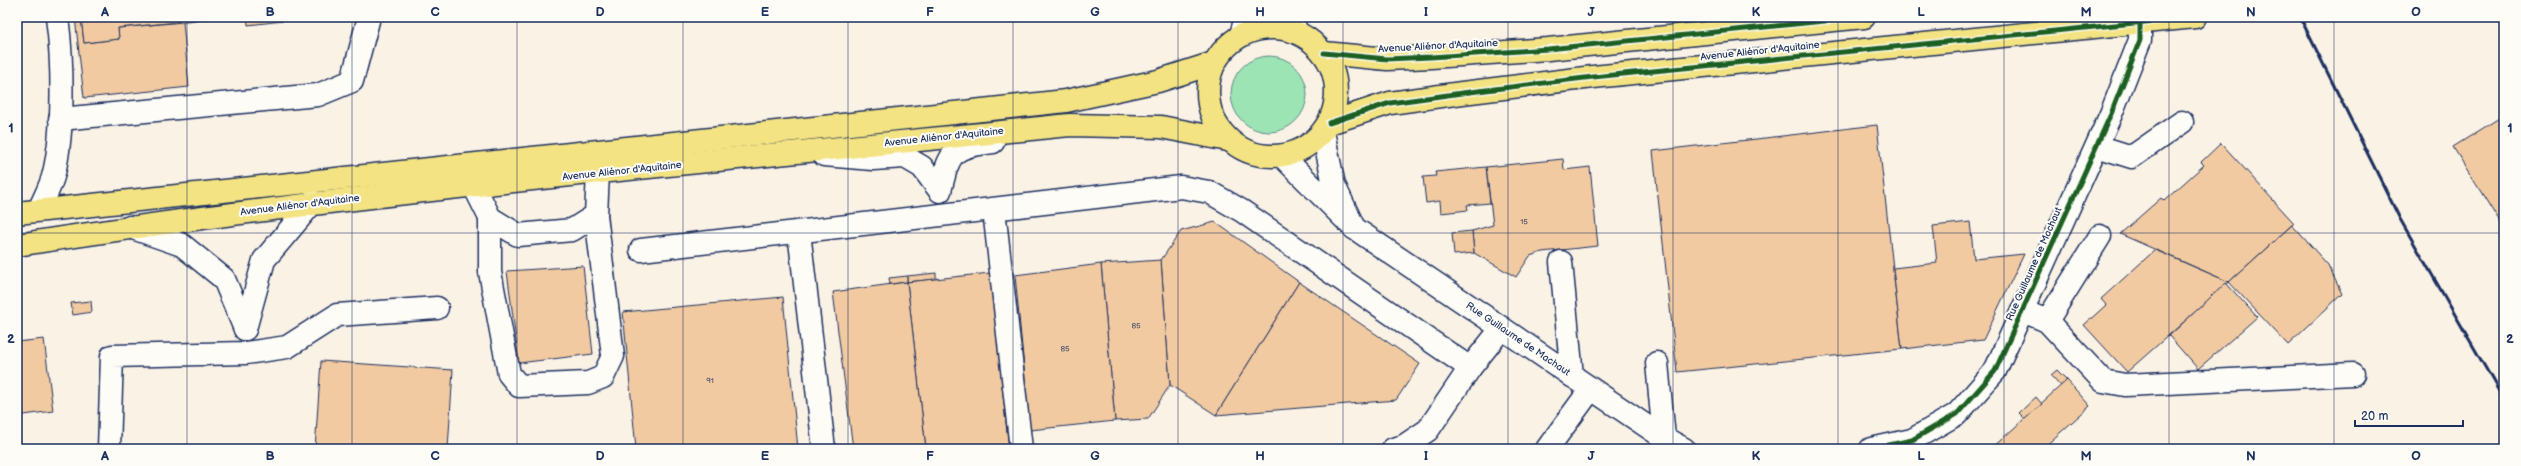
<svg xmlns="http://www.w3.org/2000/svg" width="2521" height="466" viewBox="0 0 2521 466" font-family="'Balsamiq Sans',sans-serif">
<rect width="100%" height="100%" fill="#fbf2e6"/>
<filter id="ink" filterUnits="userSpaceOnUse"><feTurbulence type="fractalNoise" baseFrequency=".025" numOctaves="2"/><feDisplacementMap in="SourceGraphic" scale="8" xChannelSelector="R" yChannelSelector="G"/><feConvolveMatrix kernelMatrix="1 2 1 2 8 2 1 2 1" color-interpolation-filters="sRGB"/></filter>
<g filter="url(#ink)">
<circle fill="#9ce4b3" stroke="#5c8a88" cx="1269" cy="94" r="38"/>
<g fill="#f2caa1" stroke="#1b2f5e">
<path d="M75 17H81L84 43 119 39 118 28 183 22 189 87 84 98Z"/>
<path d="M81 17H226L118 28 119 39 84 43Z"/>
<path d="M247 17H283V21L248 25Z"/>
<path d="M2504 115V229L2453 147Z"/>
<path d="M1877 125 1902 349 1677 372 1653 151Z"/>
<path d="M2221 143 2294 223 2229 282 2120 234 2161 198 2164 201 2204 165 2201 162Z"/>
<path d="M1563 159 1564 170 1590 167 1598 246 1542 252 1530 256 1516 277 1474 253 1472 231 1493 225 1486 167Z"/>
<path d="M1486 167 1490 203 1467 205 1468 210 1441 213 1440 201 1426 203 1423 177 1436 176 1435 172Z"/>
<path d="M1215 222 1299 282 1216 415 1170 385 1161 260 1181 231Z"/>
<path d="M1970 222 1974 259 2024 254 1983 340 1902 349 1893 268 1937 263 1933 226Z"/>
<path d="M2292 225 2328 265 2342 294 2288 345 2229 282Z"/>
<path d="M1472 231 1474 253 1454 255 1452 233Z"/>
<path d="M2155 250 2229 282 2127 372 2084 325 2106 305 2101 299Z"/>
<path d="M1161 260 1170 385 1148 419 1115 421 1101 264Z"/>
<path d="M1101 264 1115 421 1030 430 1015 275Z"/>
<path d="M583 266 593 354 519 363 507 271Z"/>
<path d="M936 273V279L907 282V276Z"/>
<path d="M990 273 1009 449H926L907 282Z"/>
<path d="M907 276V282L890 284 889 278Z"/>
<path d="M907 282 926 449H853L833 292Z"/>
<path d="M1299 282 1420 364 1396 400 1216 415Z"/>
<path d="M2226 283 2257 317 2198 369 2169 336Z"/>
<path d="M783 297 798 449H636L623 312Z"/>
<path d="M91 301 92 312 73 315 71 303Z"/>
<path d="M44 339 53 411 17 416V342Z"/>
<path d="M321 361 453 370 448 449H315Z"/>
<path d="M2057 370 2067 380 2061 386 2051 375Z"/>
<path d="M2067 380 2090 406 2042 449H1991Z"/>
<path d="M2036 397 2042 404 2025 419 2019 413Z"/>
</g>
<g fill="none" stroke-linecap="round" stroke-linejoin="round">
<defs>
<g id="minor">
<path d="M1290 17 1297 32"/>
<path d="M1241 35 1246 17"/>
<path d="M60 119 318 95 352 81 369 17"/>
<path d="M2097 146 2132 157 2182 122"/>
<path d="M824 155 873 159 905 157 922 167 940 191C950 151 951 147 993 142"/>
<path d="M1282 156 1354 228 1334 185 1323 132"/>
<path d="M474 186 490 218 518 235 572 230 596 215 598 173"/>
<path d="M39 210C44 198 51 186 54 173 64 130 63 61 57 17"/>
<path d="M994 210 1021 449"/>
<path d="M490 218V272L509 374 519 386 588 383 603 377 613 356 596 215"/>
<path d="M130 227 182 245 224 279 245 329"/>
<path d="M1354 228 1664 438 1684 449"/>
<path d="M799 232 824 449"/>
<path d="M641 250 1181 187 1209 192 1242 211 1470 368"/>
<path d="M1561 262 1572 376"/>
<path d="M2023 311 2047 321 2103 381 2125 385 2353 374"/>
<path d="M2047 321 2100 236"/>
<path d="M245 329 264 260 313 202"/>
<path d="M1657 363 1664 438"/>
<path d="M109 449 112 356 246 353 287 347 337 315 437 308"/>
<path d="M1393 449 1404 446 1428 430 1470 368 1502 328"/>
<path d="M1547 449 1591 389"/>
<path d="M1871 449 1912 440 1957 414 1995 371 2111 114 2140 40V22"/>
</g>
<g id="major">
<circle cx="1272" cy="92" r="64"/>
<path d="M1324 53 1387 59 1431 57 1548 49 1864 17"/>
<path d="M1329 123 1390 103 1462 93 1593 77 2195 17"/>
<path d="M17 213 1066 101 1158 81 1214 63"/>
<path d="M17 245C366 190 718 161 1070 125L1161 127 1228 140"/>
</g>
</defs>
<use href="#minor" stroke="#1b2f5e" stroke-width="25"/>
<use href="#major" stroke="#1b2f5e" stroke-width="25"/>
<use href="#minor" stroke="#fdfcf7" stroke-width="22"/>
<use href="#major" stroke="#f4e382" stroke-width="22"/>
<path stroke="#1b2f5e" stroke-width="3" d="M2300 17 2400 219 2504 400"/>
<defs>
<g id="cycleway">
<path d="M1324 53 1387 59 1431 57 1548 49 1864 17"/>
<path d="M1329 123 1390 103 1462 93 1593 77 2195 17"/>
<path d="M1871 449 1912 440 1957 414 1995 371 2111 114 2140 40V22"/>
</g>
</defs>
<use href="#cycleway" stroke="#fdfcf7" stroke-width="8"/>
<use href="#cycleway" stroke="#1b5e20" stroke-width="5"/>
</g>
</g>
<path fill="none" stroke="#1b2f5e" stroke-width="1" stroke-opacity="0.55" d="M187 17V449M352 17V449M517 17V449M683 17V449M848 17V449M1013 17V449M1178 17V449M1343 17V449M1508 17V449M1673 17V449M1838 17V449M2004 17V449M2169 17V449M2334 17V449M17 233H2504"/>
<g text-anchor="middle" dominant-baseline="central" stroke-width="4" stroke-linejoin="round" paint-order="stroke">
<g font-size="8" fill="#51566f">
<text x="1524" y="221">15</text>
<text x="1136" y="325">85</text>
<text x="1065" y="348">85</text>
<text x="710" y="380">91</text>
</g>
<g font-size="10" fill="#1b2f5e" stroke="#fdfcf7">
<text transform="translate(1438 46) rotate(-3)">Avenue Aliénor d'Aquitaine</text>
<text transform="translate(1760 51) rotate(-6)">Avenue Aliénor d'Aquitaine</text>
<text transform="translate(944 137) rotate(-6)">Avenue Aliénor d'Aquitaine</text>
<text transform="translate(622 171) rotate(-6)">Avenue Aliénor d'Aquitaine</text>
<text transform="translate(300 205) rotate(-7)">Avenue Aliénor d'Aquitaine</text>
<text transform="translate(2034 264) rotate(-66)">Rue Guillaume de Machaut</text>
<text transform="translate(1518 339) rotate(34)">Rue Guillaume de Machaut</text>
</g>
</g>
<rect width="2521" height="466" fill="none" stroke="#fdfcf7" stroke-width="44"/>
<path d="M2355 420v6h108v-6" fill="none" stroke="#1b2f5e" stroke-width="2"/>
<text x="2361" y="420" font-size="12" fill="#1b2f5e" stroke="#fdfcf7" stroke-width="3" paint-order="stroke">20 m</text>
<rect x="22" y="22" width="2477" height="422" fill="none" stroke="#1b2f5e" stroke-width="1.5"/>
<g font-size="13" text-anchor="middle" font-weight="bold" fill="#1b2f5e">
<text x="105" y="16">A</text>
<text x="270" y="16">B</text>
<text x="435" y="16">C</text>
<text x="600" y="16">D</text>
<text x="765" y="16">E</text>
<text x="930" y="16">F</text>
<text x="1095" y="16">G</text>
<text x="1260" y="16">H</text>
<text x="1426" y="16">I</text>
<text x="1591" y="16">J</text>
<text x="1756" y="16">K</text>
<text x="1921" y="16">L</text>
<text x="2086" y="16">M</text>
<text x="2251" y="16">N</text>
<text x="2416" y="16">O</text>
<text x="11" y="132">1</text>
<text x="2510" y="132">1</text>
<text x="11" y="343">2</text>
<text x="2510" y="343">2</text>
<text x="105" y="460">A</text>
<text x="270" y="460">B</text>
<text x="435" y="460">C</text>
<text x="600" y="460">D</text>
<text x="765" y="460">E</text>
<text x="930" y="460">F</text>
<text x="1095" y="460">G</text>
<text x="1260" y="460">H</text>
<text x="1426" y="460">I</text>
<text x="1591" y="460">J</text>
<text x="1756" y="460">K</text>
<text x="1921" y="460">L</text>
<text x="2086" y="460">M</text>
<text x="2251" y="460">N</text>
<text x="2416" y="460">O</text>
</g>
</svg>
